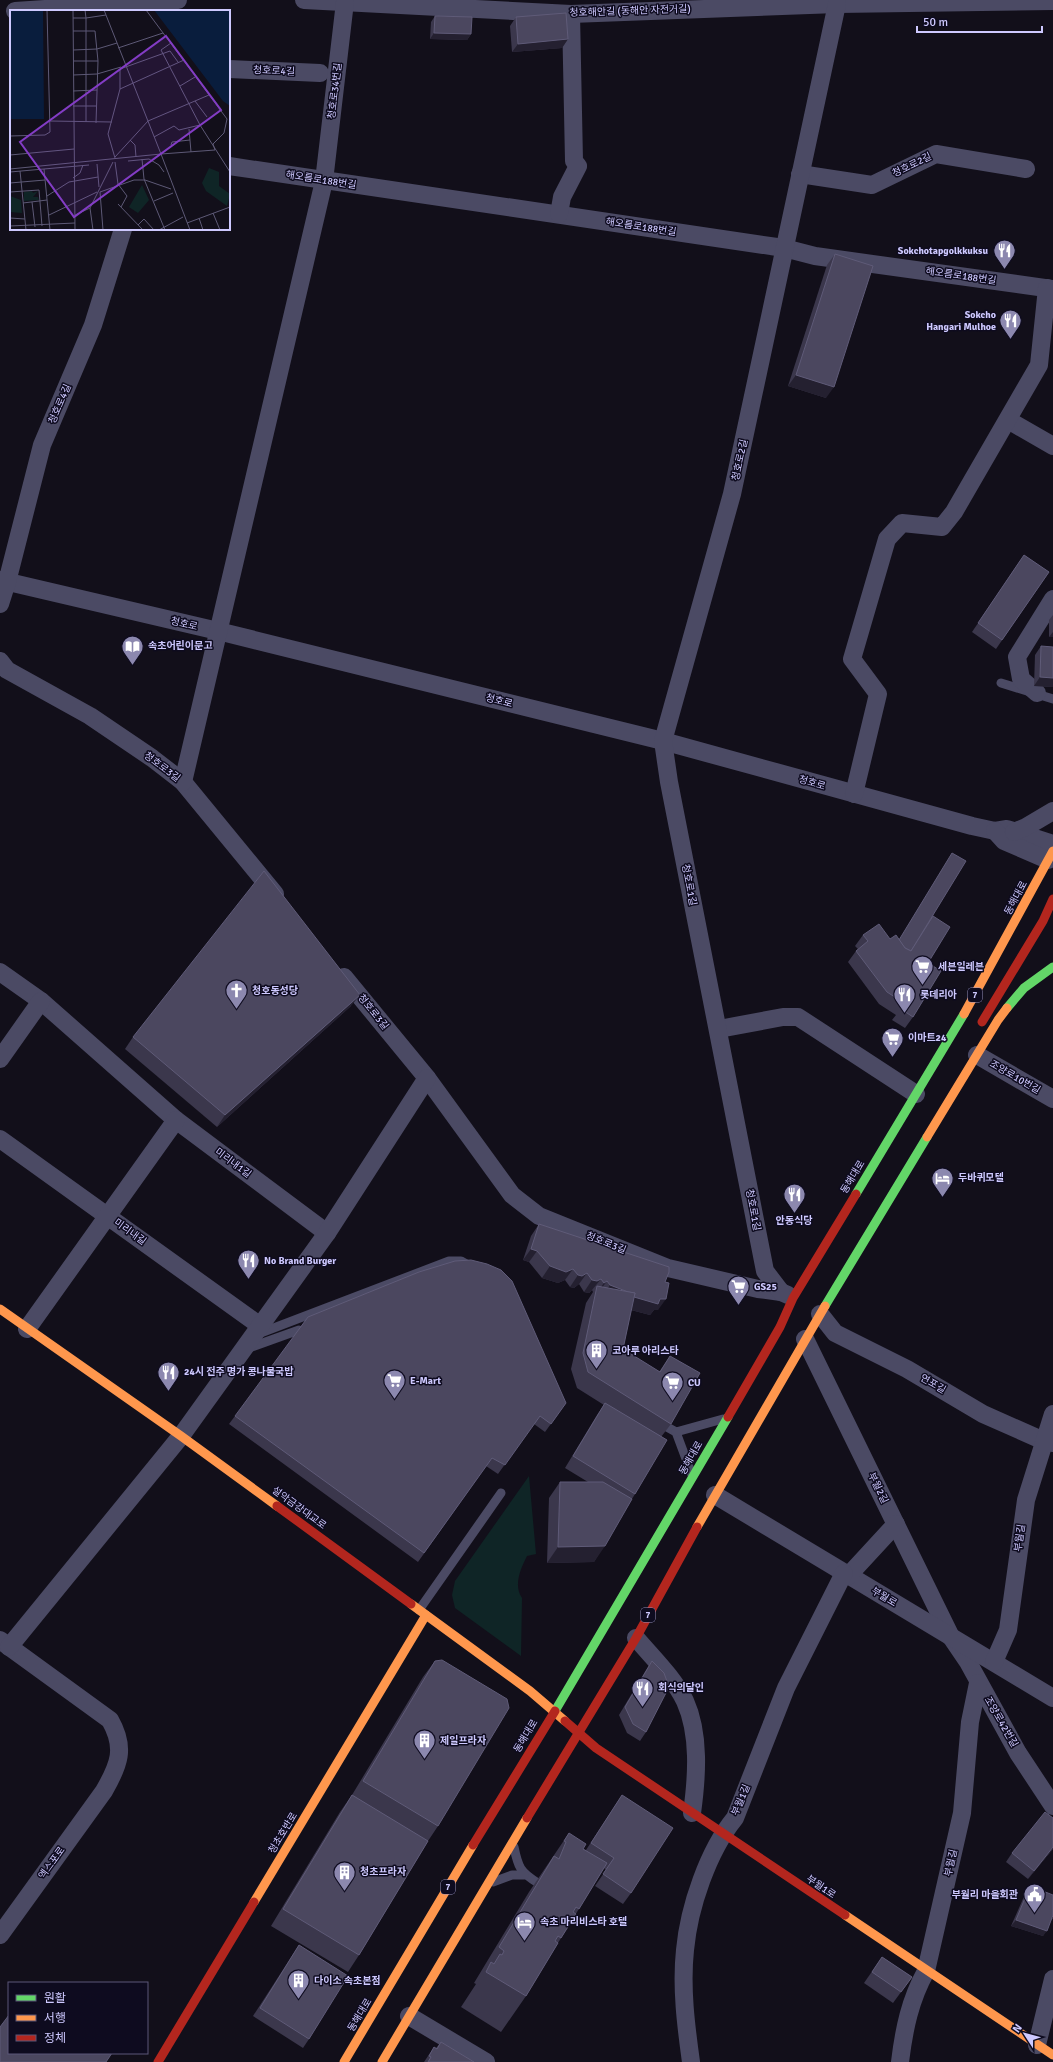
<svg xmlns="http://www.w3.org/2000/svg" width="1053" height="2062" viewBox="0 0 1053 2062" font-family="Signika,'Noto Sans KR',sans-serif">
<rect width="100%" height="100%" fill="#120f1a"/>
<path fill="#0f2526" d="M529 1476 536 1554 527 1556C521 1568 513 1585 522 1598L521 1656 455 1608 452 1595 455 1581Z"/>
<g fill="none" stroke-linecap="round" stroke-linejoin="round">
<g stroke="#4b4a64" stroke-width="9">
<path d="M1001 683 1053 699"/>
<path d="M258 1334 449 1261H461L468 1265"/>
<path d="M246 1349 299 1330"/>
<path d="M667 1427 676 1432 692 1475"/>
<path d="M676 1432 723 1419"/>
<path d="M419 1610 501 1493"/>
<path d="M514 1847C518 1867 520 1872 538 1883"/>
<path d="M493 1882 512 1875H524"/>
</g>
<g stroke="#4b4a64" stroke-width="18">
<path d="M304 0 571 14 837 4 1053 1"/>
<path d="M15 11 178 0"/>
<path d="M229 69 320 73"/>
<path d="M229 166 784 248 815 256 1053 289"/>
<path d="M800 174 872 185 936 154 1026 169"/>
<path d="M559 214 562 197 578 166 574 161 571 14"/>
<path d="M1008 420 1053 446"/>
<path d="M0 580 218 631 663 741 972 826 995 831 1007 829 1053 844"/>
<path d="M0 604 7 582 42 445 93 325 123 229"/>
<path d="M0 661 7 670 90 716 152 758 183 782 275 894"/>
<path d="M1037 693 1021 679 1017 657 1053 599"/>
<path d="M183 782 324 181 345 2"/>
<path d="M854 794 878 694 852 659 887 539 902 523 942 527 954 512 1039 365 1047 288"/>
<path d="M995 831 1004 841 1048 860"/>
<path d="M1014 832 1026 827 1053 811"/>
<path d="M0 972 41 1001 176 1120 327 1233"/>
<path d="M344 977 427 1078 512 1195 539 1216 668 1268 758 1289 781 1292 788 1295"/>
<path d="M719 1029 783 1017H798L916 1094"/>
<path d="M977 1055 1053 1099"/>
<path d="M0 1059 41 1001"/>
<path d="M0 1139 259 1325"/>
<path d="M781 1292 765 1271 669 782 663 741 732 494 837 4"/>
<path d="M820 1314 835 1333 907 1369 983 1414 1044 1441 1053 1443"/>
<path d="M27 1329 176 1120"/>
<path d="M805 1339 951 1637 968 1662 1018 1753 1053 1806"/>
<path d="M715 1495 1053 1698"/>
<path d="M848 1576 896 1524"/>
<path d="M636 1638C652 1657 674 1678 685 1701 700 1734 697 1777 692 1813"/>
<path d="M0 1640 110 1720C126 1748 119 1765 104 1791L0 1935"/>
<path d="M9 1647 181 1436 327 1233 427 1078"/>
<path d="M994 1662 1008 1630 1026 1500 1053 1414"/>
<path d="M409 2016 486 2062"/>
<path d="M1037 2045 1053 1979"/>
<path d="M691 2062C686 2026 681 1987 685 1950 689 1907 708 1851 735 1818L786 1688 844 1573"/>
<path d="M900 2062C904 2029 910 2000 926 1971L962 1813 970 1722 978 1683"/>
</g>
<g stroke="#63d668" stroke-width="9">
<path d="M1007 1008 1024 988 1053 967"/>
<path d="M856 1194 964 1014"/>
<path d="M825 1306 927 1137"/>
<path d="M555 1711 728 1417"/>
</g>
<g stroke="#ff974d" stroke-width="9">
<path d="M964 1014 1053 851"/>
<path d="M927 1137 998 1020 1007 1008"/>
<path d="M0 1309 181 1436 277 1506"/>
<path d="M697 1527 825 1306"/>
<path d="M411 1604 530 1691 565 1721"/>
<path d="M254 1902 426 1615"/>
<path d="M845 1915 1053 2055"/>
<path d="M344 2062 473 1845"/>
<path d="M382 2062 527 1818"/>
</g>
<g stroke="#b3261e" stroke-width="9">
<path d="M982 1022 1043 921 1053 899"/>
<path d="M728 1417 780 1327 793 1298 856 1194"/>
<path d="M277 1506 411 1604"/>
<path d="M565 1721 596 1748 845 1915"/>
<path d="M527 1818 636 1638 697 1527"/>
<path d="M473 1845 555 1711"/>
<path d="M158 2062 254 1902"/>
</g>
</g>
<g fill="#3b374c">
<path d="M435 16 471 34 467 40 430 39 431 22Z"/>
<path d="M516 17 568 39 562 48 512 52 510 26Z"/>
<path d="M835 254 826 398 788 386 827 265Z"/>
<path d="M1024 555 1049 572 996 649 972 632Z"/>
<path d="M1053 615V637H1049V620Z"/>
<path d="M1041 646 1053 687 1034 686 1035 655Z"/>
<path d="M933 916 928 963 913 1017 905 1028 892 1020 896 1015 879 1004 848 962 856 951 858 949 855 946 863 935 890 939H899L925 928Z"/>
<path d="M351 1006 217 1127 125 1049 133 1037Z"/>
<path d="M539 1224 665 1282 658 1310H654L650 1315 631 1310 623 1349 659 1372 670 1356 671 1424 661 1437 635 1494 594 1562 547 1563 549 1498 560 1482H588L565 1468 597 1415 604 1405 577 1388 571 1369 586 1303 593 1292 592 1290 589 1293 584 1292 579 1284 574 1288 570 1287 565 1280 558 1283 542 1278 529 1262 523 1260 531 1236Z"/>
<path d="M566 1403 545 1432 534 1424 498 1474 486 1466 418 1562 229 1424 235 1416Z"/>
<path d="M435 1661 438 1826 428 1841 359 1955 348 1972 271 1926 340 1812 352 1795 423 1677Z"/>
<path d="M652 1661 646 1732 640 1741 627 1733 619 1715 646 1670Z"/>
<path d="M622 1795 631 1893 623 1904 595 1886 606 1870 604 1868 558 1943 526 1996 501 2032 461 2007 476 1984 474 1983 529 1892 569 1833 583 1849 586 1850Z"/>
<path d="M1053 1849 1028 1879 1006 1862 1012 1853Z"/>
<path d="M1030 1886 1053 1919H1052L1043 1936 1011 1926 1026 1892Z"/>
<path d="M299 1945 309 2039 303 2048 253 2016Z"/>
<path d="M882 1957 912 1977 893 2003 864 1983Z"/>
<path d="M441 2042 474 2062H424L434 2047 436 2048Z"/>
</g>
<g fill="#242030">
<path d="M434 33 471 34 467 40 430 39Z"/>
<path d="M568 39 562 48 512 52 518 44Z"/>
<path d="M796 375 834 387 826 398 788 386Z"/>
<path d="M1053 632V637H1049Z"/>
<path d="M1040 677 1053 678V687L1034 686Z"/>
<path d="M360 995 351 1006 217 1127 225 1115Z"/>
<path d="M531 1249 537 1251 529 1262 523 1260Z"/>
<path d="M550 1266 573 1269 565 1280 558 1283 542 1278Z"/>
<path d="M587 1273 579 1284 574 1288 570 1287 578 1275Z"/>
<path d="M601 1279 592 1290 589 1293 584 1292 592 1280Z"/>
<path d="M607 1281 599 1292 595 1295 604 1283Z"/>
<path d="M610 1285 633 1294 602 1297Z"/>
<path d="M632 1296 660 1299H666L658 1310H654L650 1315 624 1308Z"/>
<path d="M605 1546 594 1562 547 1563 558 1547Z"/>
<path d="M1053 1847V1849L1028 1879 1034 1871Z"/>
<path d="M1016 1920 1047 1931 1043 1936 1011 1926Z"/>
</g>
<g fill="#4b475f" stroke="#5f5b78">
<path d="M566 13 568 39 518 44 516 17Z"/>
<path d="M435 16 472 17 471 34 434 33Z"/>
<path d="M835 254 873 266 834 387 796 375Z"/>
<path d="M1024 555 1049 572 1002 640 978 623Z"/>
<path d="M1041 646 1053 647V678L1040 677Z"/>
<path d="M952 853 966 861 911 951 905 948 899 940Z"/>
<path d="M264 871 360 995 225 1115 133 1037Z"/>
<path d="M933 916 950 927 928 963 941 971 913 1017 901 1009 904 1003 887 992 856 951 868 941 863 935 879 924 890 939 896 935 905 948 911 951Z"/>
<path d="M539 1224 669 1267V1272L665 1282 669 1283 666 1299H660L658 1304 634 1297 635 1293 628 1292 610 1285 607 1281 604 1283 601 1279 597 1281 592 1280 587 1273 582 1276 578 1275 573 1269 566 1272 550 1266 537 1251 531 1249Z"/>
<path d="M471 1260 487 1264 501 1270 512 1281 566 1403 551 1424 540 1416 505 1465 492 1458 424 1553 235 1416 308 1317 419 1272 455 1261Z"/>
<path d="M597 1286 635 1293 623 1349 660 1372 670 1356 700 1373 671 1424 588 1372 583 1353Z"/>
<path d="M605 1403 667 1440 635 1494 573 1456Z"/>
<path d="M560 1482H603L632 1499 605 1546 558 1547Z"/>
<path d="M442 1660 507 1699 509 1708 438 1826 363 1781 435 1661Z"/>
<path d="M652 1661 664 1673 669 1687 646 1732 633 1724 625 1707Z"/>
<path d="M352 1795 428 1841 359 1955 283 1909Z"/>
<path d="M622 1795 673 1828 631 1893 603 1874 614 1858 591 1843Z"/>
<path d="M1045 1812 1053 1818V1847L1034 1871 1012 1853Z"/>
<path d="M569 1833 586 1844 583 1849 607 1863 579 1909 576 1907 573 1912 576 1914 561 1938 558 1936 555 1941 558 1943 526 1996 486 1972 491 1962 494 1964 500 1954 502 1955 504 1951 499 1947 554 1856 559 1859 566 1842 564 1841Z"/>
<path d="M1030 1886 1053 1895V1915L1047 1931 1016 1920Z"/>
<path d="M299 1945 348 1976 309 2039 260 2008Z"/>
<path d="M882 1957 912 1977 901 1992 872 1972Z"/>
<path d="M9 2015V2053H112L106 2062H0V2027Z"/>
<path d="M441 2042 474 2062H428L431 2057 429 2056 434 2047 437 2049Z"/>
</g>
<defs>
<symbol id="restaurant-pin" viewBox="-11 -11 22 30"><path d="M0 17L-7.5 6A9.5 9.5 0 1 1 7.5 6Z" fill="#8c88af" stroke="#0e0b1f"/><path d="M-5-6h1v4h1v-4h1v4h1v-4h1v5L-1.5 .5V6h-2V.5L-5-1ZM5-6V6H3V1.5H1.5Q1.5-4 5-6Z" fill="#fff"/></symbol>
<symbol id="library-pin" viewBox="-11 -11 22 30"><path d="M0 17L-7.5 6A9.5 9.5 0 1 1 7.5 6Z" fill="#8c88af" stroke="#0e0b1f"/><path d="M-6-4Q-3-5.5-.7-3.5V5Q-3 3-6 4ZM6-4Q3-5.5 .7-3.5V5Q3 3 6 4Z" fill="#fff"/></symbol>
<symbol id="supermarket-pin" viewBox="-11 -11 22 30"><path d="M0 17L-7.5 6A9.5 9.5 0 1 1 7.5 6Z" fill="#8c88af" stroke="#0e0b1f"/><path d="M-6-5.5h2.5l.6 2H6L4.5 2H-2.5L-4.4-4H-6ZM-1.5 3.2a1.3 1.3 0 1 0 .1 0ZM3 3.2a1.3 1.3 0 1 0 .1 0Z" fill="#fff"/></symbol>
<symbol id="church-pin" viewBox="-11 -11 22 30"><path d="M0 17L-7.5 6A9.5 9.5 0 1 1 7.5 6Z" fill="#8c88af" stroke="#0e0b1f"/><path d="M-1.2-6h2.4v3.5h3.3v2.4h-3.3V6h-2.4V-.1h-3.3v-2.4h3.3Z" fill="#fff"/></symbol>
<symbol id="hotel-pin" viewBox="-11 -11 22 30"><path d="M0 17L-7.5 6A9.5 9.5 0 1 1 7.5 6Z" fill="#8c88af" stroke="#0e0b1f"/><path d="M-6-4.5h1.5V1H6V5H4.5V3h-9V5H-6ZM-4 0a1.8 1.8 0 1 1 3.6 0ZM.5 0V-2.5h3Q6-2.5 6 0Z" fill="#fff"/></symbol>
<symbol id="building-pin" viewBox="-11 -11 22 30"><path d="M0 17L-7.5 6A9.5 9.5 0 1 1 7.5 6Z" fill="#8c88af" stroke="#0e0b1f"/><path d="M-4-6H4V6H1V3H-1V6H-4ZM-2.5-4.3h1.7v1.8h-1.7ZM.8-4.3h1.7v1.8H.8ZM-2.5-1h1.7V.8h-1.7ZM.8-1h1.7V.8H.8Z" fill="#fff"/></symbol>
<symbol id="civic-pin" viewBox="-11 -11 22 30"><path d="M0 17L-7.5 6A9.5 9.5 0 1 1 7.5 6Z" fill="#8c88af" stroke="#0e0b1f"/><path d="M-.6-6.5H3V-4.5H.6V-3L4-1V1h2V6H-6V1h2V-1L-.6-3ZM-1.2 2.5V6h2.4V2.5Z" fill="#fff"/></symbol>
</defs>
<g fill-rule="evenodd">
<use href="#restaurant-pin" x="992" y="238" width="25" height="34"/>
<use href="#restaurant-pin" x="998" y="308" width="25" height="34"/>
<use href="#library-pin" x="120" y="634" width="25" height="34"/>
<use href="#supermarket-pin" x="910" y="954" width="25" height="34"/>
<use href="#church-pin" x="224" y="978" width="25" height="34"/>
<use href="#restaurant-pin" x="892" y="982" width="25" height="34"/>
<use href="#supermarket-pin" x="880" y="1026" width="25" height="34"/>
<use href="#hotel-pin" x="930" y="1166" width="25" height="34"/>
<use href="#restaurant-pin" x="782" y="1182" width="25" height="34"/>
<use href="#restaurant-pin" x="236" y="1248" width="25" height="34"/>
<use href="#supermarket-pin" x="726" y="1274" width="25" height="34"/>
<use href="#building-pin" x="584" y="1338" width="25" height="34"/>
<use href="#restaurant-pin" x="156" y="1360" width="25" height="34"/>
<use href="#supermarket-pin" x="382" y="1368" width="25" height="34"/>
<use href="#supermarket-pin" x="660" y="1370" width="25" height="34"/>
<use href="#restaurant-pin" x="630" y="1676" width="25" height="34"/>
<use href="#building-pin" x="412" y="1728" width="25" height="34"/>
<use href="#building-pin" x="332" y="1860" width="25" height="34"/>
<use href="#civic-pin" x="1022" y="1882" width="25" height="34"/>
<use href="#hotel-pin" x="512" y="1910" width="25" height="34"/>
<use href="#building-pin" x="286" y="1968" width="25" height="34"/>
</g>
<g text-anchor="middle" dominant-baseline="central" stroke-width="3" stroke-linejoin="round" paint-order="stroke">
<g fill="#0e0b1f" stroke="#9490bc" stroke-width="1">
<rect x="968" y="988" width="14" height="14" rx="3"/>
<rect x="641" y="1608" width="14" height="14" rx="3"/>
<rect x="441" y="1880" width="14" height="14" rx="3"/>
</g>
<g font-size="9" font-weight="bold" fill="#cec9ff">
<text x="975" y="995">7</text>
<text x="648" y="1615">7</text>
<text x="448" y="1887">7</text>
</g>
<g font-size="10" fill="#cec9ff" stroke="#0e0b1f">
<text transform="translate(630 11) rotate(-2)">청호해안길 (동해안 자전거길)</text>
<text transform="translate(274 71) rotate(3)">청호로4길</text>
<text transform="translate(335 91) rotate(-83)">청호로34번길</text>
<text transform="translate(912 165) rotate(-26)">청호로2길</text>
<text transform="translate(321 180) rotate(9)">해오름로188번길</text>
<text transform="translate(641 227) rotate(9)">해오름로188번길</text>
<text transform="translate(961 276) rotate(8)">해오름로188번길</text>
<text transform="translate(60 404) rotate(-67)">청호로4길</text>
<text transform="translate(740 460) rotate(-78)">청호로2길</text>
<text transform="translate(184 624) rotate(13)">청호로</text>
<text transform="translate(499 701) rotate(14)">청호로</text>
<text transform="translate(162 767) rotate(37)">청호로3길</text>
<text transform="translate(812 783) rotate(16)">청호로</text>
<text transform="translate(689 885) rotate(79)">청호로1길</text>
<text transform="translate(1016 898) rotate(-62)">동해대로</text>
<text transform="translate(373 1012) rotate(51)">청호로3길</text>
<text transform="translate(1015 1077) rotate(30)">조양로10번길</text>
<text transform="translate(233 1163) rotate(37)">미리내1길</text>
<text transform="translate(853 1177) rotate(-59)">동해대로</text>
<text transform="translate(753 1210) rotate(79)">청호로1길</text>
<text transform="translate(130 1232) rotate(36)">미리내길</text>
<text transform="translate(606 1243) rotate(22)">청호로3길</text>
<text transform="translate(933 1384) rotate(30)">연포길</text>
<text transform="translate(691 1458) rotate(-60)">동해대로</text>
<text transform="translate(878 1488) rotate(64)">부월2길</text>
<text transform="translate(299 1508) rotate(36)">설악금강대교로</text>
<text transform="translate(1020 1538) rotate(-82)">부월길</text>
<text transform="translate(884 1597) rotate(31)">부월로</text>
<text transform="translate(1001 1722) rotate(60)">조양로42번길</text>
<text transform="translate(526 1736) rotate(-59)">동해대로</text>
<text transform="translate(741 1800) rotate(-67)">부월1길</text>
<text transform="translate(283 1833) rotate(-59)">청초호반로</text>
<text transform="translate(52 1863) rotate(-54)">엑스포로</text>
<text transform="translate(951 1863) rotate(-78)">부월길</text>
<text transform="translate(821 1887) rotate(34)">부월1로</text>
<text transform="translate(360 2015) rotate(-59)">동해대로</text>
</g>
<g font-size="10" font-weight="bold" fill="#cec9ff" stroke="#0e0b1f" text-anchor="start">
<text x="988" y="251" text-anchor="end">Sokchotapgolkkuksu</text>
<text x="996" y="315" text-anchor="end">Sokcho<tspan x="996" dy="12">Hangari Mulhoe</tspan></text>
<text x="148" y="646">속초어린이문고</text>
<text x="938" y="967">세븐일레븐</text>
<text x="252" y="991">청호동성당</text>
<text x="920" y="995">롯데리아</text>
<text x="908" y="1038">이마트24</text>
<text x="958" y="1178">두바퀴모텔</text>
<text x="794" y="1221" text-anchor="middle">안동식당</text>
<text x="264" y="1261">No Brand Burger</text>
<text x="754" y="1287">GS25</text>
<text x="612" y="1351">코아루 아리스타</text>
<text x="184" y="1372">24시 전주 명가 콩나물국밥</text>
<text x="410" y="1381">E-Mart</text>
<text x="688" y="1383">CU</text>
<text x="658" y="1688">회식의달인</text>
<text x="440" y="1741">제일프라자</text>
<text x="360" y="1872">청초프라자</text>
<text x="1018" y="1895" text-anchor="end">부월리 마을회관</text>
<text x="540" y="1922">속초 마리비스타 호텔</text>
<text x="314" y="1981">다이소 속초본점</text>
</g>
</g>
<g transform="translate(10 10)">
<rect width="220" height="220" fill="#120f1a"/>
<path d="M199 158 209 162V176L220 184 217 196 196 181 192 173ZM132 175 139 190 128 203 119 197ZM22 181 23 183 28 181 23 187H28L29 190 14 191V182ZM0 186 11 190 12 203 0 202Z" fill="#0f2526"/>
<path d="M0 0H33L34 109H1ZM144 0H220V96L213 91Z" fill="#091d3d"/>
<path fill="none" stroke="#5d5976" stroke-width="1" d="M63 0 65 220M94 0 151 144 205 140M136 0 217 109 214 123 203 134 205 140M63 8H76L75 0M63 21H85L88 51 86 113M161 33 151 40 190 115 220 162M108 38 153 23M63 40 87 39 107 33M63 51H88M63 65 87 64 111 57M170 76 185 67M110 79 174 50M63 81 87 80M185 91 197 107M63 96H86M40 111 102 112M76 112V8L96 5M179 119 181 142M0 126 35 125 40 122 37 0M144 127 164 116 169 120 190 115M120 130 125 135 126 147M161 135 162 132 180 130M0 145 64 139M105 147 138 111 199 85M105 148 98 124 110 79V59L160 41 168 52M132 149 134 169 155 220M118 151 139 149 149 155 154 162M105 152 108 174 117 186 111 197M87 154 89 177M0 159 151 144 180 220M34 159 40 220M10 161 16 220M0 162 79 155M63 168 70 163 73 155M0 173 35 170M0 182 29 180 32 216M90 182 124 170H135L161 179M90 182 93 220M37 186 59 172 88 167M144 191 163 183M22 192 25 217M13 193 37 190M108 194 133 220M203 203 210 220M39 205 87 182M65 205 80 198M0 208 15 209M189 208 193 220M177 213 220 197M128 215 134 209 144 220M0 216 65 213M83 220 80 198 103 152M149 220 173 207"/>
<path fill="#833cc5" fill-opacity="0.15" stroke="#833cc5" stroke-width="2" d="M156 26 211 100 64 207 10 132Z"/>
<rect width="220" height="220" fill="none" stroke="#cec9ff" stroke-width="2"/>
</g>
<rect x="8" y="1982" width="140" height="72" fill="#0e0b1f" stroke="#5b5779"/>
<rect x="16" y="1995" width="20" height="6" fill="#63d668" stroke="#5b5779"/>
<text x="44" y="2002" font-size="12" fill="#cec9ff">원활</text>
<rect x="16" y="2015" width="20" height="6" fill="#ff974d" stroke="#5b5779"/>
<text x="44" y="2022" font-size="12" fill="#cec9ff">서행</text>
<rect x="16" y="2035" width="20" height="6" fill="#b3261e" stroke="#5b5779"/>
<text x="44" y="2042" font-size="12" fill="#cec9ff">정체</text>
<g transform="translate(1025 2034) rotate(306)" stroke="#0e0b1f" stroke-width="3" paint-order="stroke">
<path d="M0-3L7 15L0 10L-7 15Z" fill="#cec9ff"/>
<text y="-6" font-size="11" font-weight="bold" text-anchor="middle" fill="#cec9ff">N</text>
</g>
<path d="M917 26v6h125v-6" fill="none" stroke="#cec9ff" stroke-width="2"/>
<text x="923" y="26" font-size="12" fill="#cec9ff" stroke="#0e0b1f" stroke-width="3" paint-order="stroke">50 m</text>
</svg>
